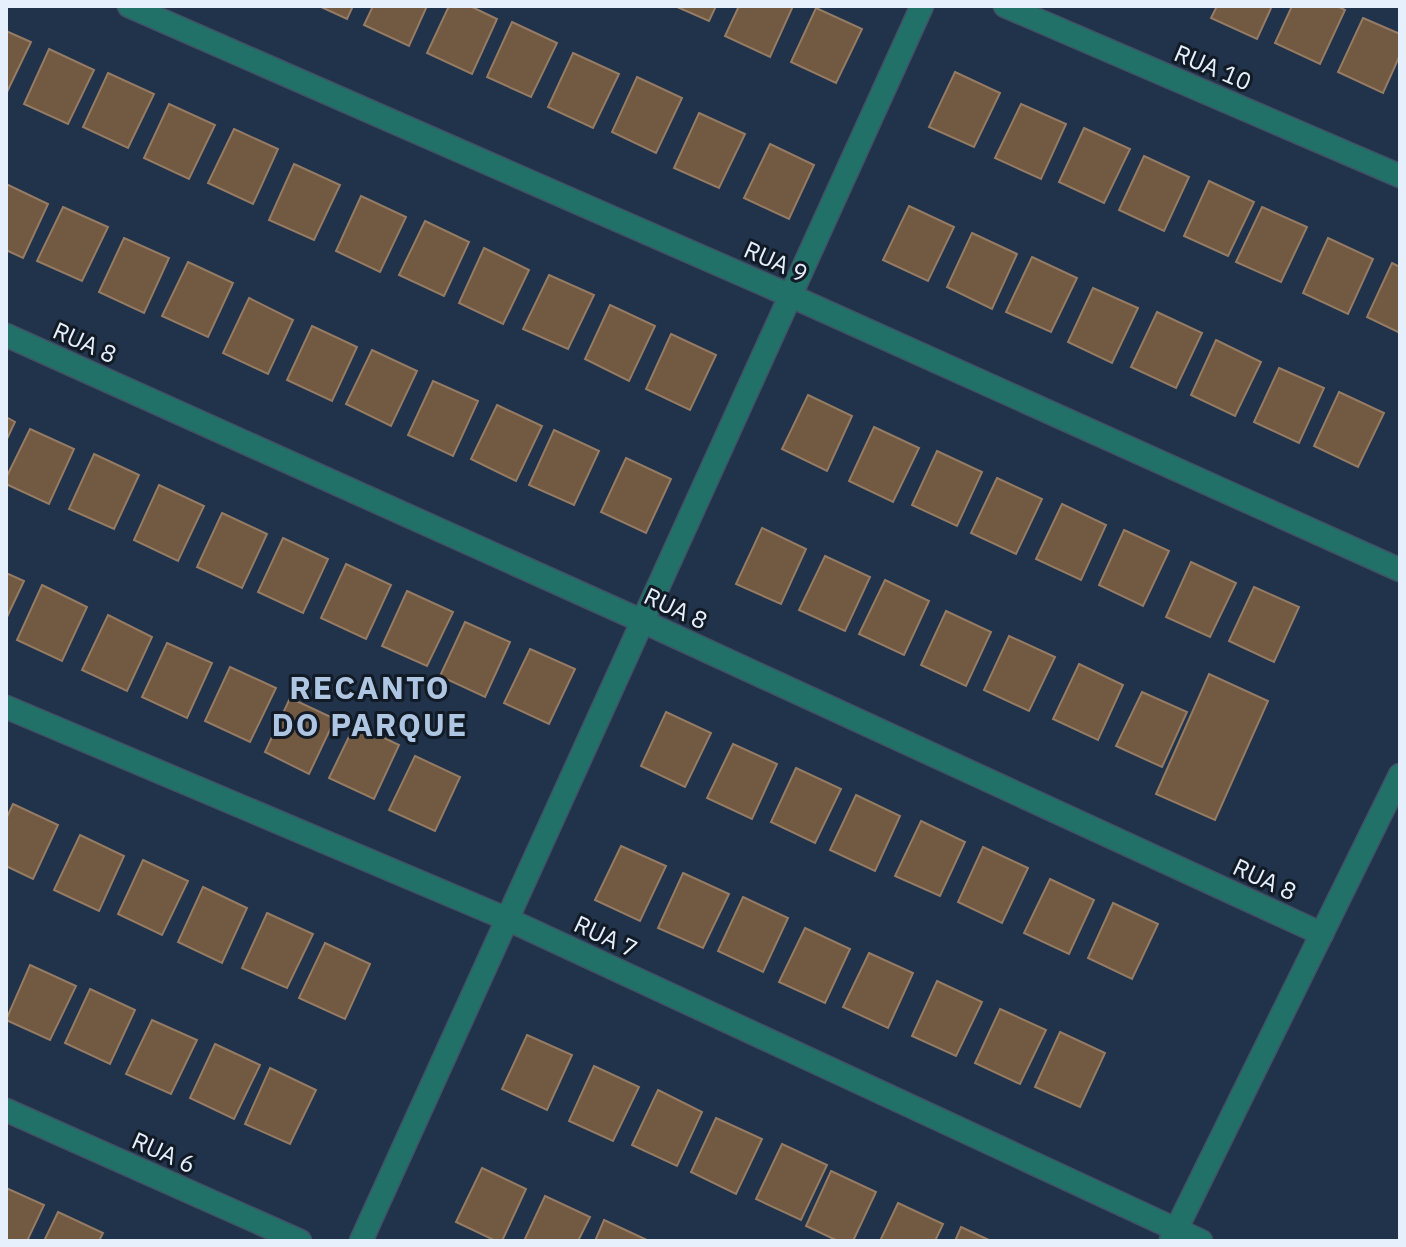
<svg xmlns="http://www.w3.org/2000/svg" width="1406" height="1247" viewBox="0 0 1406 1247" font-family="'IBM Plex Sans',sans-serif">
<rect width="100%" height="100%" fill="#21334a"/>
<g fill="#725942" stroke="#957b63" stroke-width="2">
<path d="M319 6H353L347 19Z"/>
<path d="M373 6H427L409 46 364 25Z"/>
<path d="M449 6H470L497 19 472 74 427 53Z"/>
<path d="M675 6H716L709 21Z"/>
<path d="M739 6H793L770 57 725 36Z"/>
<path d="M1217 6H1272L1257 39 1211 18Z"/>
<path d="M1292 6H1337L1345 10 1320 64 1275 43Z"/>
<path d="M816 8 862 29 836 83 791 62Z"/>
<path d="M1363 18 1400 34V55L1383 93 1338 72Z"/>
<path d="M512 22 557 43 531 97 487 77Z"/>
<path d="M6 31 31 42 6 94Z"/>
<path d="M49 49 94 70 68 124 24 104Z"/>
<path d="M573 53 619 74 593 128 548 107Z"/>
<path d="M955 72 1000 93 974 147 929 127Z"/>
<path d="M108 73 154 94 128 148 83 127Z"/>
<path d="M637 77 682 98 656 153 612 132Z"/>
<path d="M169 104 215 125 189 179 144 158Z"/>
<path d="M1021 104 1066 124 1041 179 995 158Z"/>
<path d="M699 113 745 134 719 188 674 168Z"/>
<path d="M1084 128 1130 149 1104 203 1059 182Z"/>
<path d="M234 129 278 149 253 204 208 183Z"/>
<path d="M770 144 814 165 789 219 744 198Z"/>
<path d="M1144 156 1189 177 1164 231 1119 210Z"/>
<path d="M294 164 340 185 314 240 269 220Z"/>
<path d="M1209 181 1254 202 1228 256 1184 236Z"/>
<path d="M6 184 48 204 23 258 6 250Z"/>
<path d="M361 196 406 217 380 272 336 251Z"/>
<path d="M909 206 954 227 928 281 883 260Z"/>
<path d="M63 207 108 227 82 281 37 261Z"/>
<path d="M1262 207 1307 227 1281 282 1236 262Z"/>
<path d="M425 221 469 242 444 296 399 275Z"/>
<path d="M972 233 1017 254 992 309 947 287Z"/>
<path d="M124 238 169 258 144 313 99 292Z"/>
<path d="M1328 238 1373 259 1348 314 1303 293Z"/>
<path d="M484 248 529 270 503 324 459 303Z"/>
<path d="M1032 257 1077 278 1051 332 1006 312Z"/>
<path d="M188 262 233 283 208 337 162 316Z"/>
<path d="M1392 263 1400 267V333L1367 317Z"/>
<path d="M549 275 594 295 568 349 523 329Z"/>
<path d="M1093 288 1138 308 1112 363 1068 342Z"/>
<path d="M249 298 293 320 268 374 223 353Z"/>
<path d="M610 305 655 326 629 381 585 359Z"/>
<path d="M1157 312 1202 333 1176 388 1131 367Z"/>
<path d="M312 326 357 347 332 401 287 380Z"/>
<path d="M671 334 716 355 690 410 646 389Z"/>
<path d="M1216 340 1261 362 1235 416 1191 395Z"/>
<path d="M372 350 417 371 391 426 346 404Z"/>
<path d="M1279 368 1324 388 1299 443 1254 422Z"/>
<path d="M433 381 478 401 453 456 408 435Z"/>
<path d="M1339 392 1384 413 1358 467 1314 446Z"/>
<path d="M808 395 852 416 827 471 782 449Z"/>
<path d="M497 405 542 426 516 481 471 459Z"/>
<path d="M6 417 15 422 6 441Z"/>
<path d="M874 427 919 448 893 502 849 481Z"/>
<path d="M30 429 74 449 49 504 6 484V478Z"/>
<path d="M554 430 599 451 574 505 529 485Z"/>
<path d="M937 451 982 472 957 526 912 505Z"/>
<path d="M94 454 139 475 114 529 69 509Z"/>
<path d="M626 458 671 479 646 533 601 512Z"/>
<path d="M997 478 1042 499 1016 554 971 533Z"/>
<path d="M159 485 204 506 178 561 134 540Z"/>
<path d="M1062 504 1106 525 1081 580 1036 559Z"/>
<path d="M222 513 267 534 242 588 197 567Z"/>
<path d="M762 528 806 549 781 604 736 584Z"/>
<path d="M1124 530 1169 551 1143 606 1099 585Z"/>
<path d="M283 538 328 559 303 613 258 592Z"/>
<path d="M825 556 870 577 845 631 799 610Z"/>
<path d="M1191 562 1236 583 1210 637 1166 617Z"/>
<path d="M346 564 391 585 366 639 321 618Z"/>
<path d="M6 573 24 581 6 619Z"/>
<path d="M885 580 929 601 904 655 859 634Z"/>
<path d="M42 585 87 607 62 661 17 640Z"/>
<path d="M1254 587 1299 607 1274 662 1229 641Z"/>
<path d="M407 591 453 612 427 666 382 646Z"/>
<path d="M946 611 991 632 966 686 921 665Z"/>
<path d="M108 615 152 637 127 691 82 670Z"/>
<path d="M465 622 510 642 485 697 440 676Z"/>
<path d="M1009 636 1055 657 1029 711 984 690Z"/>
<path d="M167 643 212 663 187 718 142 697Z"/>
<path d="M530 649 575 669 549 724 504 703Z"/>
<path d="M1079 664 1123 685 1098 740 1053 719Z"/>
<path d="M230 667 276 688 250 742 205 721Z"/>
<path d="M1209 674 1268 701 1215 820 1156 794Z"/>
<path d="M1142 692 1187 712 1162 767 1116 746Z"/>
<path d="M290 698 335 719 309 774 265 752Z"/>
<path d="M666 712 711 733 685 787 641 766Z"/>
<path d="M355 724 399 745 374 799 329 778Z"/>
<path d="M733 744 777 764 752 819 707 798Z"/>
<path d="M415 756 460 777 435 831 389 810Z"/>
<path d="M796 768 841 789 815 843 771 822Z"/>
<path d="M856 795 900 816 875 871 830 850Z"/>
<path d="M13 804 58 825 33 879 6 866V819Z"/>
<path d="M921 821 965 842 940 896 895 876Z"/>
<path d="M80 835 124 856 99 911 54 890Z"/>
<path d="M621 846 666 866 640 921 595 900Z"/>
<path d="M983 847 1028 868 1002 923 958 902Z"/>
<path d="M143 860 188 881 162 935 118 914Z"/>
<path d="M683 873 729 894 703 948 658 928Z"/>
<path d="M1050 879 1094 900 1069 954 1024 933Z"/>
<path d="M203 887 247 908 222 963 178 942Z"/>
<path d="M743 897 788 918 763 972 718 951Z"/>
<path d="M1113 903 1158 924 1132 979 1088 958Z"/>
<path d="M267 913 313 934 287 988 242 968Z"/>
<path d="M805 928 850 949 825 1003 779 982Z"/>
<path d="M325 943 370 964 345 1019 299 998Z"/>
<path d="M869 953 913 973 888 1028 843 1007Z"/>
<path d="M30 965 76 986 50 1040 6 1020Z"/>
<path d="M937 981 982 1002 956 1056 912 1036Z"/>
<path d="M90 989 135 1010 110 1064 65 1043Z"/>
<path d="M1000 1009 1046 1030 1020 1084 975 1063Z"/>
<path d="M152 1020 197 1040 171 1094 126 1074Z"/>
<path d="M1060 1032 1105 1053 1080 1107 1035 1087Z"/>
<path d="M527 1035 572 1055 547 1110 502 1089Z"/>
<path d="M215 1044 260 1065 234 1119 190 1098Z"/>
<path d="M594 1066 639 1087 613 1141 569 1121Z"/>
<path d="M270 1068 316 1090 290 1144 245 1124Z"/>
<path d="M658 1090 702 1112 677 1166 632 1145Z"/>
<path d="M716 1118 762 1139 736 1194 691 1172Z"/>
<path d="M782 1144 827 1165 801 1220 756 1199Z"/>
<path d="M482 1168 526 1189 502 1241H496L456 1222Z"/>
<path d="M831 1171 876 1192 853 1241H838L806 1226Z"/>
<path d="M6 1188 44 1205 27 1241H6Z"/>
<path d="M545 1196 590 1217 578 1241H524Z"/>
<path d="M898 1203 943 1224 935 1241H880Z"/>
<path d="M58 1212 103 1233 99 1241H44Z"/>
<path d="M604 1220 649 1241H595Z"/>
<path d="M961 1227 991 1241H955Z"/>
</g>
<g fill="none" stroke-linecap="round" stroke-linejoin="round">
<defs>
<g id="minor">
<path d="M129 6 791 296 1400 570"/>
<path d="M1005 6 1400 176"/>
<path d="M6 335 642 621 1322 934"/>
<path d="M6 707 507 919 1201 1241"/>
<path d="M6 1110 300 1241"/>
<path d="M1171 1240 1400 775"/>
<path d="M361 1241 922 6"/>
</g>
</defs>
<use href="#minor" stroke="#415166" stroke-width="25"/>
<use href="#minor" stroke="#217169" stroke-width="22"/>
</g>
<g text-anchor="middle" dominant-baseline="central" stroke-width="6" stroke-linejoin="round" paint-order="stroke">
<g font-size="24" fill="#e6f0fc" stroke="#121a25">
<text transform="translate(1213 67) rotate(23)">RUA 10</text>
<text transform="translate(776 261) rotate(24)">RUA 9</text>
<text transform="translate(85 342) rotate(24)">RUA 8</text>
<text transform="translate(676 608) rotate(25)">RUA 8</text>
<text transform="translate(1265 879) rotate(25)">RUA 8</text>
<text transform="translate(606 936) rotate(25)">RUA 7</text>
<text transform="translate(164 1152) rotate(24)">RUA 6</text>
</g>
<g font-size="32" font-weight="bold" letter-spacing="2" fill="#afc6e3" stroke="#121a25">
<text x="370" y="687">RECANTO<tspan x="370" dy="37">DO PARQUE</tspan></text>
</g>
</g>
<rect width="1406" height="1247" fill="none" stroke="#e6f0fc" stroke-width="16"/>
</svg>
